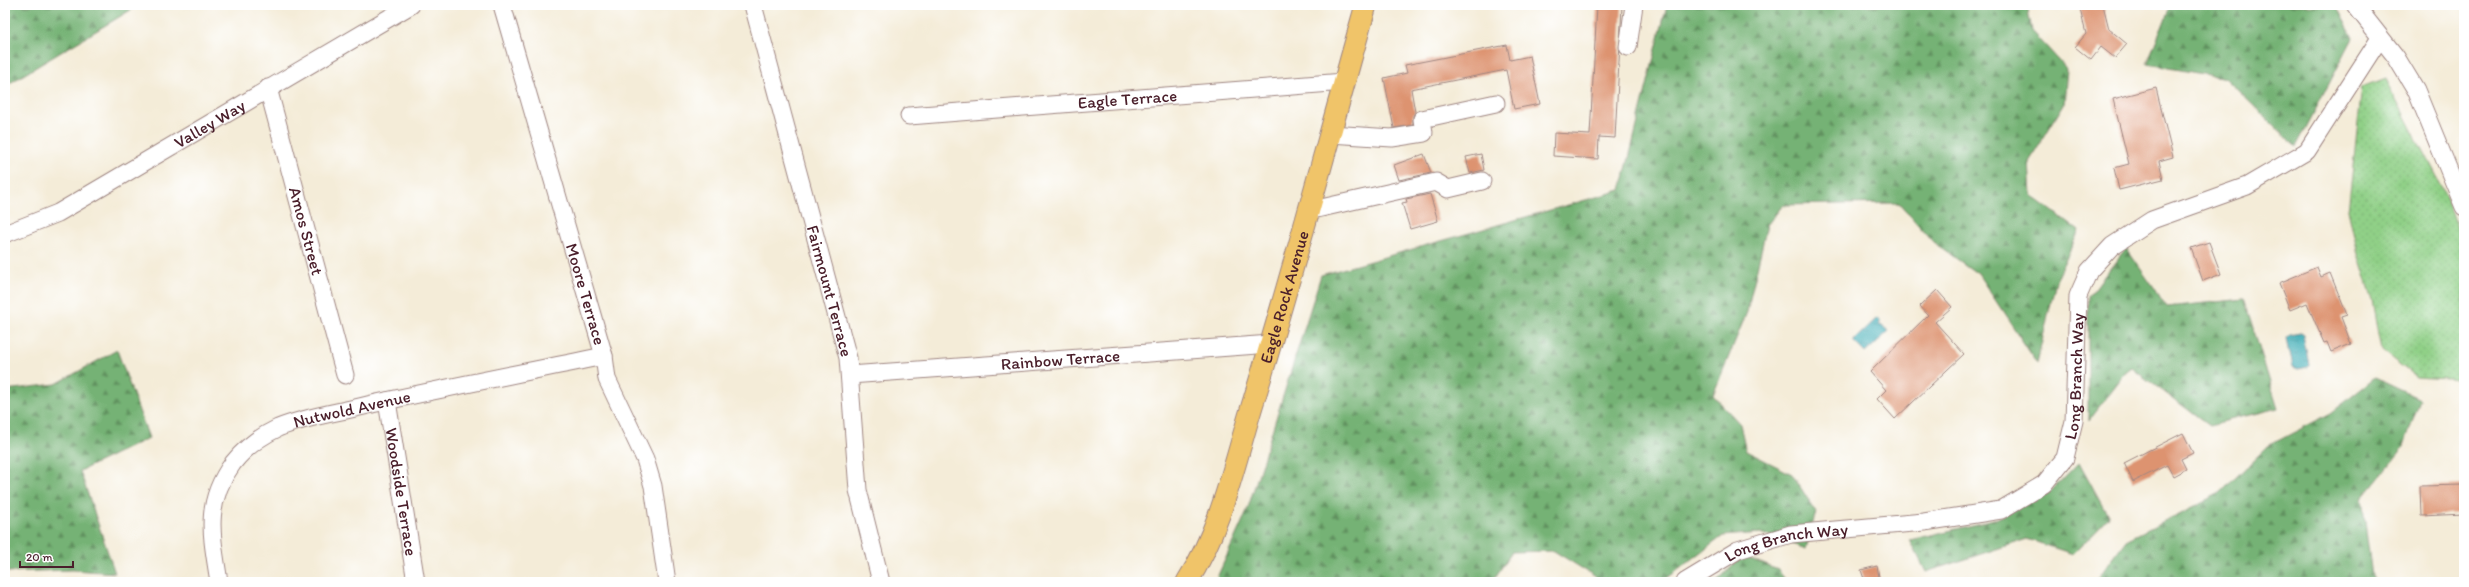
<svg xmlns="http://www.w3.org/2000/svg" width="2469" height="587" viewBox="0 0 2469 587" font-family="Itim,sans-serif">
<defs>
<pattern id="green-dots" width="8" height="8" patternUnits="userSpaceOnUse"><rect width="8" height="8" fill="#90d087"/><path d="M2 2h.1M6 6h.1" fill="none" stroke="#7eb275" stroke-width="1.8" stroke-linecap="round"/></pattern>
<pattern id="forest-firs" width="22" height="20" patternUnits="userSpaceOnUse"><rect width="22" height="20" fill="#74b274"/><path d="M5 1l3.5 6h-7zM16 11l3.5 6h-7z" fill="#61905f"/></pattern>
<pattern id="water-ripples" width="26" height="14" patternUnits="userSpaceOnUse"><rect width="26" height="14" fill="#3aabb4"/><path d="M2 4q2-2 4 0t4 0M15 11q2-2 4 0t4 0" fill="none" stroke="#338b93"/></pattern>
</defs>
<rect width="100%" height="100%" fill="#fff"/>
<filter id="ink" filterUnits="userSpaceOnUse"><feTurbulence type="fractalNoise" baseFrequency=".025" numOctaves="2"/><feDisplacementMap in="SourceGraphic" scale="8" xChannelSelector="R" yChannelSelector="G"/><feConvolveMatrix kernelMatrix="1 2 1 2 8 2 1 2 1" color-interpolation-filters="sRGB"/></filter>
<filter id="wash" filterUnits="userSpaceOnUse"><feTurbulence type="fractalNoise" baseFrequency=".012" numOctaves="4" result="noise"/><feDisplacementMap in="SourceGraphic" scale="16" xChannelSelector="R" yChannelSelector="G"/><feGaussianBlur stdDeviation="0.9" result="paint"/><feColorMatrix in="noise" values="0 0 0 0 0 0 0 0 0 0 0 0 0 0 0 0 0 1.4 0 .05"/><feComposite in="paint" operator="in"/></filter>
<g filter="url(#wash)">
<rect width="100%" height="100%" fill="#f4ecd8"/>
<path fill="url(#green-dots)" stroke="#6d7859" d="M2385 78 2445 194 2464 247V380L2416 377 2382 351 2373 300 2357 250 2348 210 2362 87Z"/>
<g fill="url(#forest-firs)" stroke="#5f6850">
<path d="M5 5H139L5 86Z"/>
<path d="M1667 5H2027L2032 31 2067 69 2064 104 2029 162 2031 195 2079 231 2057 277 2037 363 1978 274 1933 242 1899 203 1783 205 1767 225 1747 312 1713 395 1740 424 1746 451 1792 474 1816 512 1806 549 1761 533 1723 536 1662 582H1604L1554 551 1512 552 1492 582H1215L1247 511 1321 275 1621 190Z"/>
<path d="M2171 5H2336L2353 38 2296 147 2225 78 2147 64Z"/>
<path d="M2126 248 2167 307 2244 299 2278 408 2209 425 2130 367 2088 421V297Z"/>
<path d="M117 350 149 438 80 471 115 573 73 570 5 572V390L56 384Z"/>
<path d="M2375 378 2420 399 2404 447 2362 499 2372 576 2375 582H2095L2126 540 2220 493 2268 446 2331 413Z"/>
<path d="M2079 462 2109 517 2073 554 2027 539 1926 572 1910 540 1994 520 2050 492Z"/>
<path d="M1743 556 1778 570 1787 582H1716Z"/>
</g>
<g fill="url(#water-ripples)" stroke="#426570">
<path d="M1877 318 1881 321 1879 324 1889 331 1865 353 1853 341Z"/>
<path d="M2300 333 2303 335 2309 364 2308 367 2298 369 2293 367 2287 338 2290 335Z"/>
</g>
<g id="blocks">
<g fill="#dd9370">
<path d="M1597 5H1622L1615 138 1599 137 1598 159 1553 156 1554 133 1590 135Z"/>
<path d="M2079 5H2103L2109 29 2127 44 2115 58 2101 47 2091 60 2075 47 2086 34Z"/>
<path d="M1507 45 1510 60 1530 56 1540 104 1514 109 1506 70 1411 89 1415 112 1413 116V125L1394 128 1384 78 1407 73 1405 65Z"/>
<path d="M2156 88 2173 157 2159 161 2163 179 2119 190 2114 168 2129 164 2113 99Z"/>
<path d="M1424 154 1431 173 1399 180 1394 165Z"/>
<path d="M1481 154 1484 170 1470 173 1466 157Z"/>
<path d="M1430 194 1438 221 1410 229 1402 203 1407 202 1406 199Z"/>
<path d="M2209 242 2221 274 2203 281 2191 248Z"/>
<path d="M2317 267 2321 277 2330 273 2347 315 2341 317 2351 344 2331 352 2327 342 2324 343 2307 303 2290 310 2279 283Z"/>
<path d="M1937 290 1952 307 1935 322 1964 354 1895 419 1877 399 1886 390 1870 372 1928 315 1920 306Z"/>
<path d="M2183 433 2193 453 2181 459 2186 469 2173 476 2167 465 2133 482 2124 463Z"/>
<path d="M2464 485V514L2421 516 2420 486Z"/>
<path d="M1877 566 1880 582H1865L1861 570Z"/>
</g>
</g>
</g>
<g filter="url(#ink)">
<use href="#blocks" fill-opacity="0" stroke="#9f8682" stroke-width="1"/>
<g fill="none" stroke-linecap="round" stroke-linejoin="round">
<defs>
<g id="minor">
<path id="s1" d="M502 5 604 356 607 379 645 459 653 486 667 582"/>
<path id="s2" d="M753 5 848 358 858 490 881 582"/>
<path d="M2355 5 2396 57 2416 90 2464 207"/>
<path d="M1628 47 1634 5"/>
<path id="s3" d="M268 88 345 375"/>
<path id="s4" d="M909 116 1344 82"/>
<path d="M1330 134 1392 138 1424 133 1422 119 1496 103"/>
<path d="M1308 211 1436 182 1448 189 1482 181"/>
<path id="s5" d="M5 234 58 213 411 5"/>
<path id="s6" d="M850 375 1271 344"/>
<path id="s7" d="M387 401 416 582"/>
<path id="s8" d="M219 582C212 536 203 504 233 463 245 448 261 436 278 428 307 416 342 412 372 404 449 387 526 372 604 356"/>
<path id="s9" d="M1685 582 1738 550 1791 534 1924 522 2001 510 2044 484 2065 458 2074 421 2078 296 2089 271 2112 246 2152 220 2247 186 2307 151 2380 38"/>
</g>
<g id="major">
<path id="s10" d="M1187 582C1221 529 1234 465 1252 406 1293 273 1328 139 1366 5"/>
</g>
</defs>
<use href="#minor" stroke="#9f8682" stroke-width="19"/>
<use href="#major" stroke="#9f8682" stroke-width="23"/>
<use href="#minor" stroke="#fff" stroke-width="17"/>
<use href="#major" stroke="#f0c469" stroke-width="21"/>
</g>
</g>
<g text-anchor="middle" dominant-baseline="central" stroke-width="3" stroke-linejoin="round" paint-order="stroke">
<g font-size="17" fill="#4a1f2b" stroke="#fff">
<text stroke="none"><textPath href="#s4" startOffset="219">Eagle Terrace</textPath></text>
<text stroke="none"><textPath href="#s5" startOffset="233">Valley Way</textPath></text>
<text stroke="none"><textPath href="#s3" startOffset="148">Amos Street</textPath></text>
<text stroke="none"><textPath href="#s2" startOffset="296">Fairmount Terrace</textPath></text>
<text stroke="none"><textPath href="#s1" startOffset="301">Moore Terrace</textPath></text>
<text stroke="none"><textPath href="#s10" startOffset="302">Eagle Rock Avenue</textPath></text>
<text stroke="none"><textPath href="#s6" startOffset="211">Rainbow Terrace</textPath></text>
<text stroke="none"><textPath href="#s9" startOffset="495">Long Branch Way</textPath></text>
<text stroke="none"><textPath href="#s8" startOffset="258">Nutwold Avenue</textPath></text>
<text stroke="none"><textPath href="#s7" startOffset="92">Woodside Terrace</textPath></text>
<text stroke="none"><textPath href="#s9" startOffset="111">Long Branch Way</textPath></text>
</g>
</g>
<rect width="2469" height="587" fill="none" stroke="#fff" stroke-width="20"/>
<path d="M20 561v6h53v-6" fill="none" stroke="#4a1f2b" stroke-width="2"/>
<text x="26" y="561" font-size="12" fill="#4a1f2b" stroke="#ffffff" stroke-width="3" paint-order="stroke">20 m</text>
</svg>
